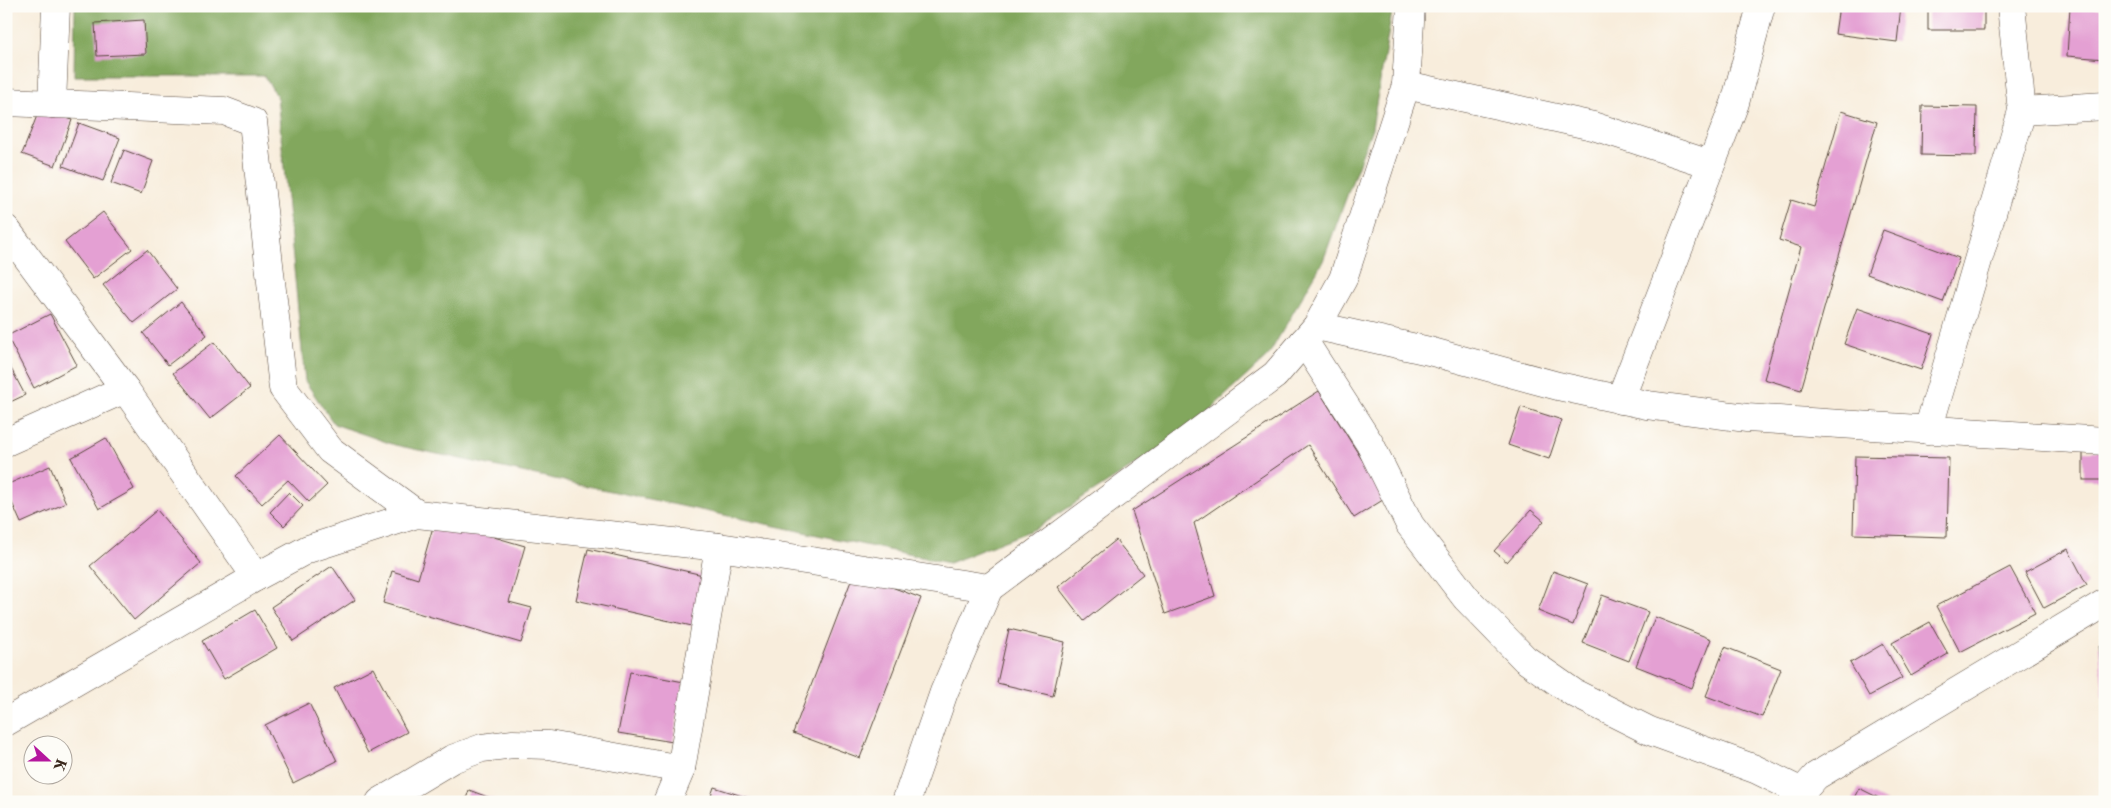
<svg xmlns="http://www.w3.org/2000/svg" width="2111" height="808" viewBox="0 0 2111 808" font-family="'Libre Caslon Text',serif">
<rect width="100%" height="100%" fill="#fdfcf7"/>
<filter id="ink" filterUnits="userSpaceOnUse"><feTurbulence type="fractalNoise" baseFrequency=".02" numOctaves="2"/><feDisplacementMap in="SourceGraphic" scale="10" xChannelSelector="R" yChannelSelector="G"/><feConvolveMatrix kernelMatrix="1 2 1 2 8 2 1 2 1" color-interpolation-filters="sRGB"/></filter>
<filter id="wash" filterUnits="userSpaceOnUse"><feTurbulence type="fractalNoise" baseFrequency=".0096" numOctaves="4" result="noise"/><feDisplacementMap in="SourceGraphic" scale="20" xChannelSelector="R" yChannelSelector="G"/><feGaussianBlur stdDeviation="1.12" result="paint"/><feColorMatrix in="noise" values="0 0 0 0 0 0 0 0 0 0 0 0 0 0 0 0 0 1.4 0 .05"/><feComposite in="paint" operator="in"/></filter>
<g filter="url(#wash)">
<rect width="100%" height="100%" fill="#f8eddc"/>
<path fill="#82a75d" stroke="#5e683e" d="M75 6H1393L1372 128 1323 261 1268 356 1186 432 1037 528 949 563 395 445 334 424 305 381 277 96 264 76H74Z"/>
<g id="blocks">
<g fill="#e4a0d3">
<path d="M1839 6H1901L1897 42 1835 34Z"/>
<rect x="1928" y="6" width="56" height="24"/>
<path d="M2070 7 2105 9V59L2067 56Z"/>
<path d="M144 20 146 54 97 56 95 23Z"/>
<path d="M1922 106 1977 107 1976 156 1921 155Z"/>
<path d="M40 108 72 120 55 166 22 154Z"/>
<path d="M1841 111 1877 122 1801 390 1764 379 1801 247 1779 240 1791 200 1814 207Z"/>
<path d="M79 123 120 138 103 181 63 166Z"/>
<path d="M124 150 153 161 141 194 111 183Z"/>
<path d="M103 212 132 249 93 279 65 242Z"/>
<path d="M1883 230 1959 258 1943 302 1867 274Z"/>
<path d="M147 250 177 289 134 323 103 285Z"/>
<path d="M181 302 207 335 168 365 143 333Z"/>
<path d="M1857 308 1933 334 1921 370 1844 344Z"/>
<path d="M50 314 77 365 34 388 7 336Z"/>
<path d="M214 342 250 388 210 419 173 373Z"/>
<path d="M6 359 25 395 6 404Z"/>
<path d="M1319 391 1386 498 1354 518 1308 445 1194 523 1215 596 1165 614 1132 511Z"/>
<path d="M1521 407 1562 420 1549 459 1508 445Z"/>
<path d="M280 435 327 485 309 502 288 480 262 504 236 476Z"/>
<path d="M106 438 134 489 99 509 71 458Z"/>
<rect x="2083" y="451" width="22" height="29"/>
<path d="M1855 456 1949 458 1947 537 1853 534Z"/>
<path d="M50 466 66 503 21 523 6 489V485Z"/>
<path d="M289 492 303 506 284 526 270 512Z"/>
<path d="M157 510 201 563 134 620 90 566Z"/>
<path d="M1531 510 1544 521 1507 562 1494 551Z"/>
<path d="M435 520 525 546 509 602 532 608 521 643 383 603 392 571 418 579Z"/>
<path d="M1116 540 1143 574 1084 621 1058 587Z"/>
<path d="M588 549 703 575 692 626 576 600Z"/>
<path d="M2068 549 2087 585 2044 608 2025 572Z"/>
<path d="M332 566 355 600 293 641 271 607Z"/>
<path d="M2010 567 2035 613 1960 652 1936 606Z"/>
<path d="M1553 571 1588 584 1573 625 1538 611Z"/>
<path d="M854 573 921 598 860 758 793 733Z"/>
<path d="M1602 595 1648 612 1629 661 1583 643Z"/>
<path d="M255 610 277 648 224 679 202 641Z"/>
<path d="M1655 617 1711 639 1692 688 1636 666Z"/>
<path d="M1930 622 1948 654 1911 676 1892 643Z"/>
<path d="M1009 629 1065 642 1053 696 997 683Z"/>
<path d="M1883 644 1902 678 1869 696 1850 663Z"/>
<path d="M2099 646H2105V696H2103Z"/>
<path d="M1725 647 1781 669 1762 717 1706 696Z"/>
<path d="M373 668 407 732 368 753 334 688Z"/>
<path d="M630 672 684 682 673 742 618 733Z"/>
<path d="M309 703 337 761 293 783 265 725Z"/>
<path d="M714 787 758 801V802H709Z"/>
<path d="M1859 788 1887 802H1852Z"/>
<path d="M469 790 501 802H465Z"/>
</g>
</g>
</g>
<g filter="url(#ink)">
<use href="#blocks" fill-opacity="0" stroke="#57473a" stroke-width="1"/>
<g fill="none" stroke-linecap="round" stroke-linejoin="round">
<defs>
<g id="street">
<path d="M2011 6 2022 111 2105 106"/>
<path d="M1406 85 1593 126 1710 164"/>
<path d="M6 102 224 111 253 122 283 388 330 450 417 514"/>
<path d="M52 104 56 6"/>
<path d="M6 229 125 389 256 577"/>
<path d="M1317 326 1429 351 1558 386 1647 405 1747 418 2105 441"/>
<path d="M1304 341 1370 444 1410 525 1466 598 1525 659 1574 693 1650 731 1755 769 1802 792"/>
<path d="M1620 400 1735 103 1761 6"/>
<path d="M1928 430 2022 111"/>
<path d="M6 442 125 389"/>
<path d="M6 722 256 577 308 549 417 514 719 547 989 588"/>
<path d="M380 802 452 759 482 748 513 744 549 745 681 769"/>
<path d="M667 802 681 769 719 547"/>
<path d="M906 802 944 692 989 588 1275 375 1317 326 1343 279 1406 85 1411 6"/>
</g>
<path id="secondary" d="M1793 802 1816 776 2105 603"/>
</defs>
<use href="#street" stroke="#57473a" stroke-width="29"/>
<use href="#secondary" stroke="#57473a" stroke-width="29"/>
<use href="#street" stroke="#fff" stroke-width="28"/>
<use href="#secondary" stroke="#fff" stroke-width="28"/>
</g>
</g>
<rect width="2111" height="808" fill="none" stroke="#fdfcf7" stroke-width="25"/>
<g transform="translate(48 760) rotate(111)"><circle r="24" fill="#fdfcf7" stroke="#afa8a0"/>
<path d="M0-4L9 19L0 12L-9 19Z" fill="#b5179e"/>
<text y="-8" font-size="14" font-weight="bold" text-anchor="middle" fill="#3b2a1e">K</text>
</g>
</svg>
